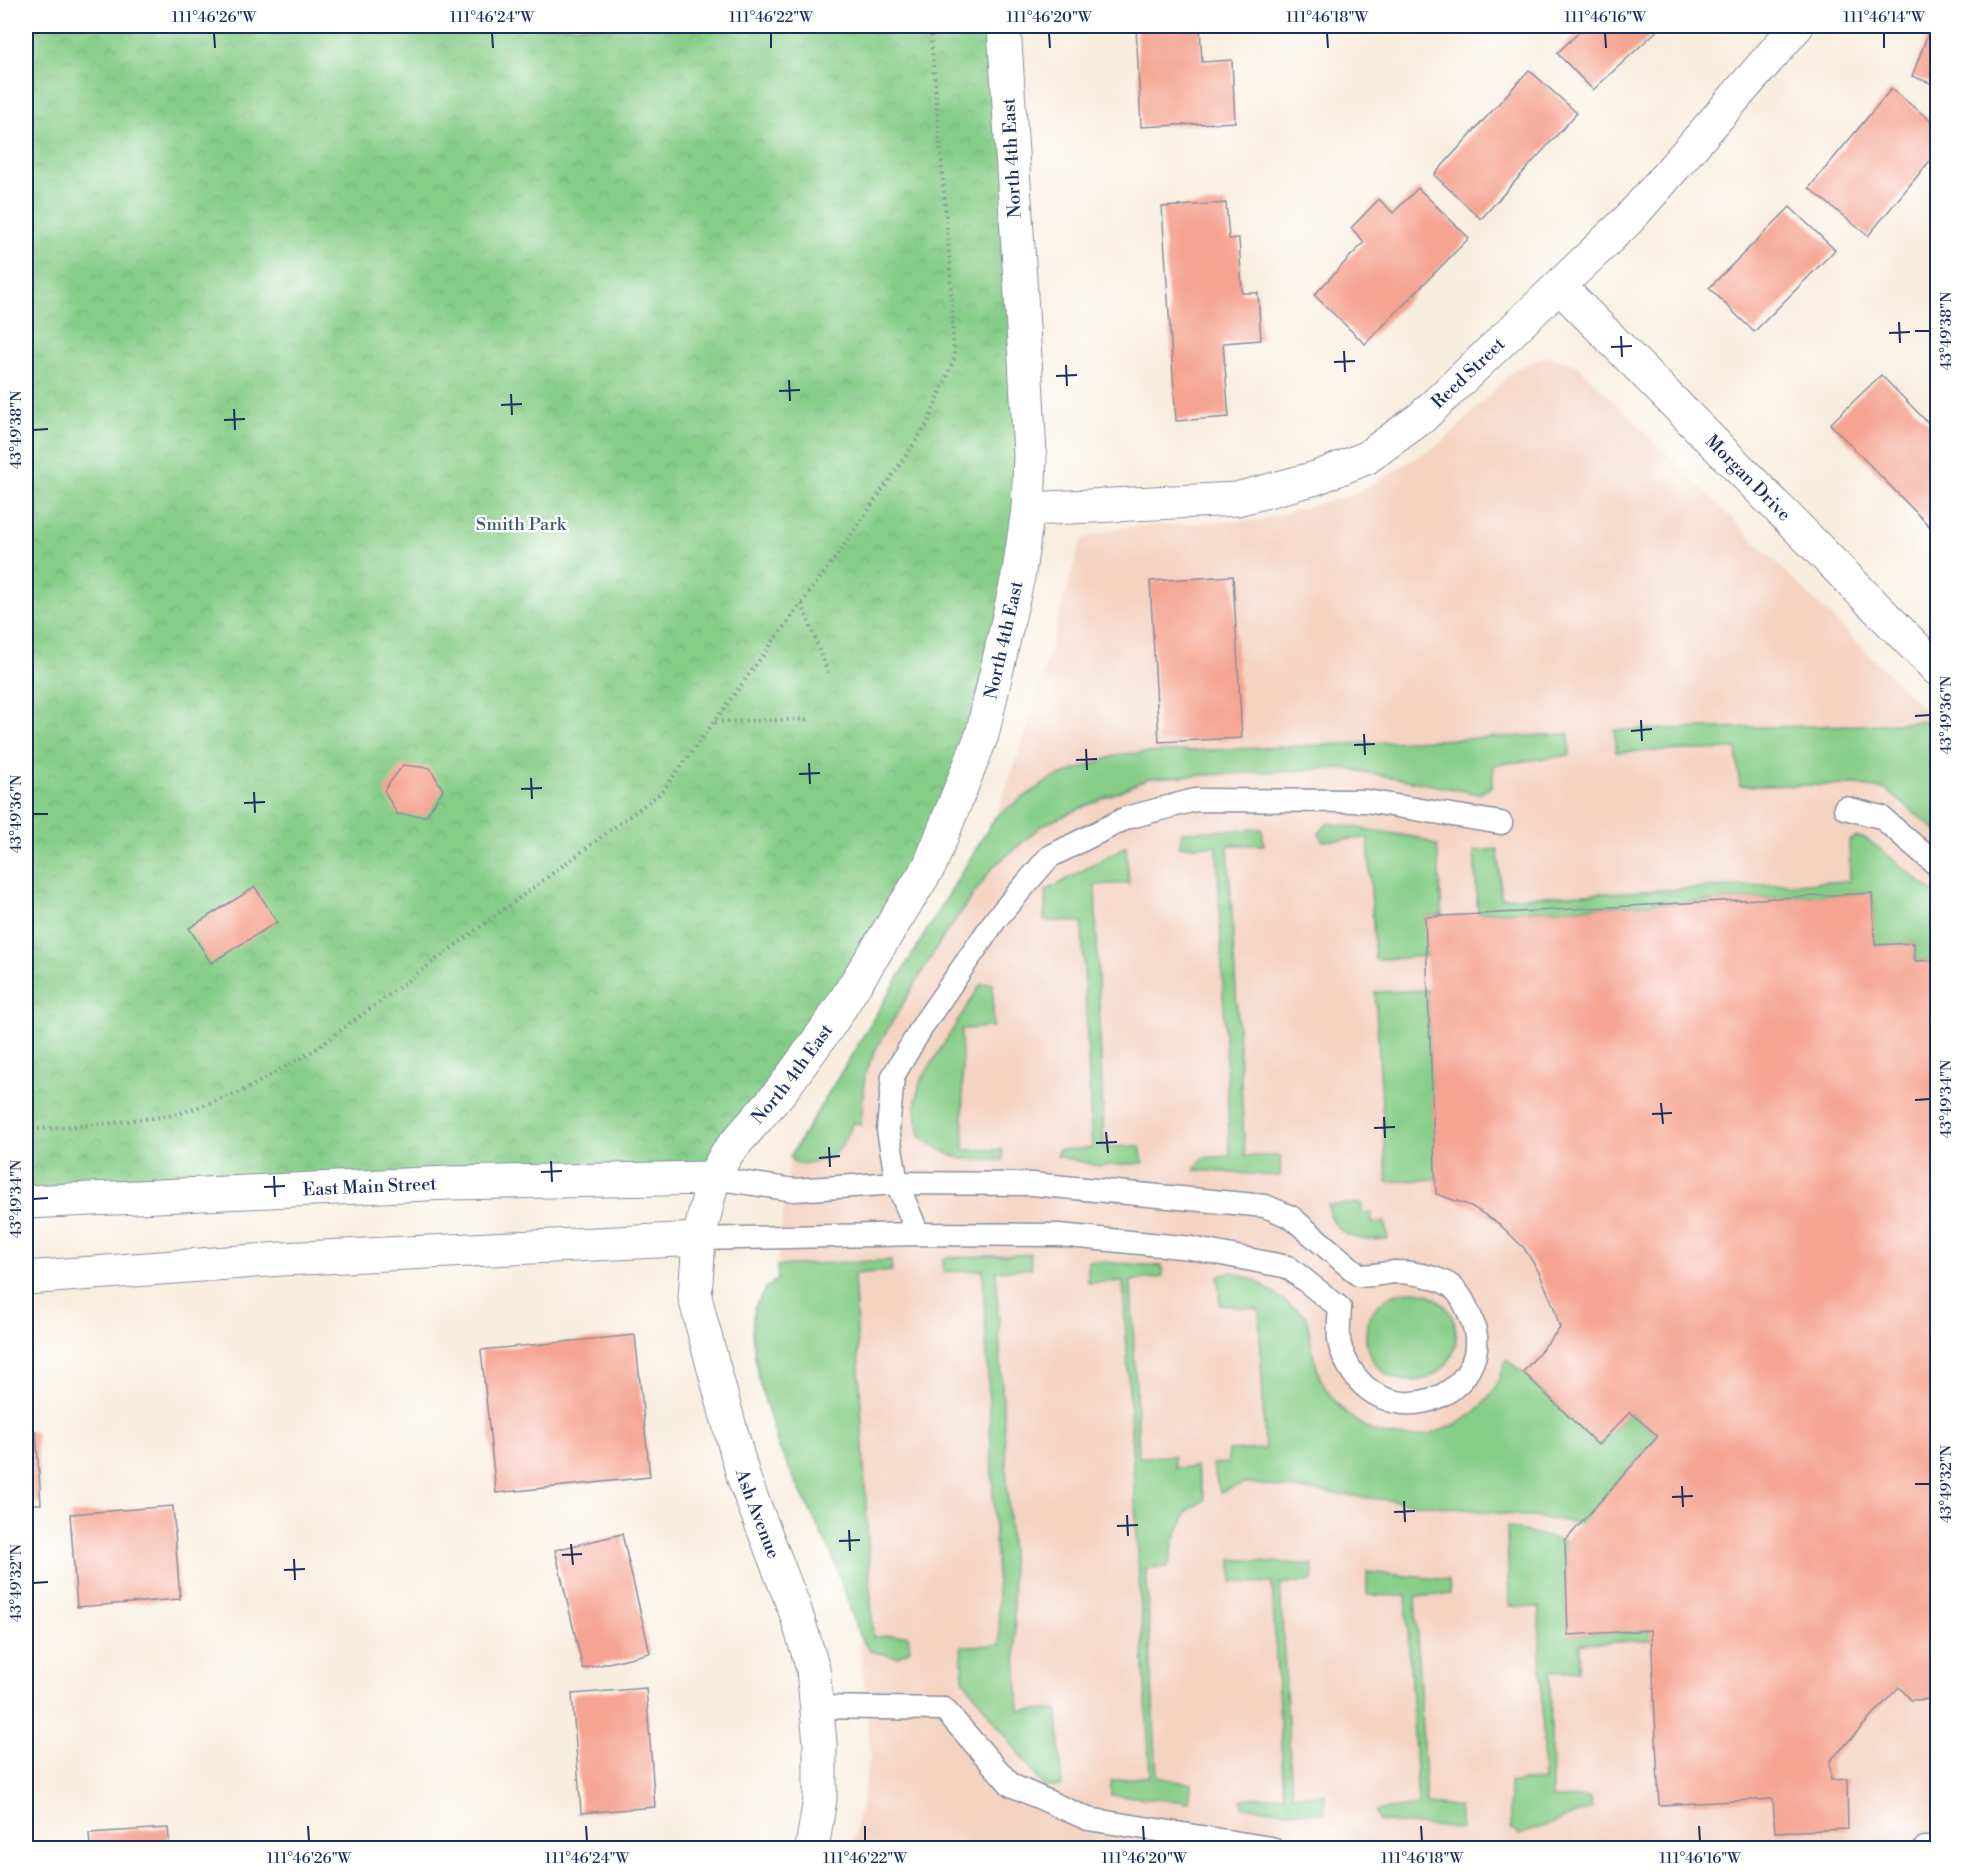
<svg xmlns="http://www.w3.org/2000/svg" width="1963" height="1874" viewBox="0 0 1963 1874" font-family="'Libre Bodoni',serif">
<defs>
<pattern id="park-crowns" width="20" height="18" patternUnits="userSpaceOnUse" patternTransform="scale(1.5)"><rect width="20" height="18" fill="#86cd87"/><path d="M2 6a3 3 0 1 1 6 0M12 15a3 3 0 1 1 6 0" fill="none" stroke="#73b077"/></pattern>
</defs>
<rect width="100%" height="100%" fill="#fff"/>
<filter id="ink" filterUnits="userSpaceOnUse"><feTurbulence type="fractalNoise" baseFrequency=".0167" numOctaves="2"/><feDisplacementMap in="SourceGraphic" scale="12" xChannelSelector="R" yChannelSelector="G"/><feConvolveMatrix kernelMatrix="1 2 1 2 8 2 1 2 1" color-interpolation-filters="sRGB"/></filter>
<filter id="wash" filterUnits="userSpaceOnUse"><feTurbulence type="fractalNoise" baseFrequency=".008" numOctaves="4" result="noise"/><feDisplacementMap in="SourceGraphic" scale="24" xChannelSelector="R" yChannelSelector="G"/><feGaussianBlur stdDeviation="1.35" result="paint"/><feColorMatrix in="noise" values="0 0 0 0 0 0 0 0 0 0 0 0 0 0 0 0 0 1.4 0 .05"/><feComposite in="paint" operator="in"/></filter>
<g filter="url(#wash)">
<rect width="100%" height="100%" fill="#f8eede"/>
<path fill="#f4d3c1" d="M1548 356 1578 366 1937 722V1848H852L871 1755 859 1636 833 1557 779 1448 758 1377 752 1333 754 1308 766 1288 778 1279 777 1266 790 1157 996 816 1026 733 1081 540 1119 527 1258 520 1355 494 1444 441 1515 369Z"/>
<g fill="#86cd87" stroke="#507e72" stroke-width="1.5">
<path d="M1936 721 1937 831 1886 790 1857 785 1740 786 1736 749 1616 752 1615 730 1858 725Z"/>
<path d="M1569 734 1570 755 1494 765 1492 786 1479 794 1343 768 1149 778 1043 825 993 867 943 937 877 1047 865 1073 861 1125 853 1122C840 1156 832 1161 796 1164L790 1157 996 816 1051 779 1120 754Z"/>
<path d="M1328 823 1420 838 1437 846 1442 915 1425 917 1427 956 1375 960 1368 838 1323 841 1319 833Z"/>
<path d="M1262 829 1264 845H1228L1245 1156H1280V1176L1194 1170 1203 1158 1230 1156 1217 846H1180L1182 832Z"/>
<path d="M1857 837 1867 839 1937 895V960L1915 961 1914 943 1875 945 1872 893 1478 913 1474 851 1498 849 1501 898 1850 881 1849 840Z"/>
<path d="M1126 846 1129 883 1095 885 1104 1147 1140 1146 1143 1163 1099 1166 1057 1156 1058 1150 1092 1148 1082 922 1044 921 1046 891Z"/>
<path d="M981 984H993V1027L961 1029 964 1150H1002L1003 1160C962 1160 953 1161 920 1136L915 1106 920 1082Z"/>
<path d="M1428 990 1436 1179 1387 1182 1375 992Z"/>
<path d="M1362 1203V1213L1372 1212V1223L1385 1222 1388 1239C1358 1241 1334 1239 1328 1205Z"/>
<path d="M1030 1254 1032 1268 996 1271 1019 1710H1058L1062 1786 1044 1787 963 1679 961 1646 1000 1645 983 1270 943 1272V1258Z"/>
<path d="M891 1260 892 1271 854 1274 873 1637 908 1635 910 1650 897 1657 870 1651 859 1636 833 1557 779 1448 758 1377 752 1333 754 1308 766 1288 778 1279 777 1266Z"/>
<path d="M1088 1261 1162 1266 1163 1277 1131 1281 1139 1457 1174 1456 1175 1468 1196 1467 1205 1500 1188 1510 1174 1540 1168 1567 1146 1568 1157 1777 1191 1784 1189 1802 1111 1795V1781L1150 1776 1123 1281 1088 1283Z"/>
<path d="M1232 1272 1256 1281 1307 1317C1310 1338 1315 1375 1328 1392 1341 1411 1363 1430 1386 1435 1419 1442 1464 1427 1486 1401 1496 1389 1501 1374 1506 1360L1523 1372 1598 1445 1630 1412 1658 1436 1581 1523 1245 1483 1220 1492 1212 1464 1228 1463V1451L1265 1449 1259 1309 1220 1305 1218 1276Z"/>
<circle cx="1411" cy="1336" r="45"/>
<path d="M1507 1527 1565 1541 1568 1635 1651 1630 1652 1640 1580 1644 1579 1671 1550 1672 1552 1798 1589 1797 1592 1808 1520 1835 1510 1828V1782L1544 1780 1539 1607 1509 1606Z"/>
<path d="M1232 1559 1313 1565 1312 1581 1280 1584 1292 1795H1325L1324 1814 1243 1807 1241 1799 1284 1795 1272 1583 1232 1582Z"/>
<path d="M1367 1572 1449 1580 1450 1594 1415 1597 1426 1804 1459 1807 1461 1829 1378 1821 1375 1811 1418 1805 1406 1596 1367 1595Z"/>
</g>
<path fill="url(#park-crowns)" stroke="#507e72" stroke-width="1.5" d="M26 26H1004L1028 509 930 865 781 1091 698 1167 26 1202Z"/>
<g id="blocks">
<g fill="#f5a492">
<path d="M1136 26H1200L1202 62 1232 60 1235 122 1141 127Z"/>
<path d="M1586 26H1662L1593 90 1557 53Z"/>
<path d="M1931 26H1938V86L1912 76Z"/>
<path d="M1529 70 1577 113 1481 219 1434 175Z"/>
<path d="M1891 89 1938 126V151L1868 236 1809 188Z"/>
<path d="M1418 188 1469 238 1365 344 1314 295 1364 242 1351 228 1379 199 1393 213Z"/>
<path d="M1226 203 1229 239 1239 238 1242 293H1258L1261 340 1223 343 1229 417 1176 421 1162 207Z"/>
<path d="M1790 207 1835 250 1754 332 1709 288Z"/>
<path d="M1881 375 1938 433V528L1934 531 1830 424Z"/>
<path d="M1233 576 1242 738 1159 742 1150 581Z"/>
<path d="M403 765 430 768 443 790 426 816 397 814 384 790Z"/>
<path d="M255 887 277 922 211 963 189 928Z"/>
<path d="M1872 893 1875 945 1914 943 1915 961 1938 960V1699L1911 1700 1899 1687 1830 1761 1831 1780 1847 1779 1848 1829 1775 1832 1773 1799 1659 1805 1651 1630 1568 1635 1565 1541 1658 1436 1630 1412 1598 1445 1523 1372 1560 1328 1553 1305 1539 1272 1524 1248 1498 1223 1471 1206 1436 1194 1425 917Z"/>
<path d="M635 1335 650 1477 496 1493 481 1350Z"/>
<path d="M36 1431 41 1504H26V1432Z"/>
<path d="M173 1506 180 1599 77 1607 70 1514Z"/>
<path d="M622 1534 650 1653 583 1669 555 1550Z"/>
<path d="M646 1688 655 1807 581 1813 572 1694Z"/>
<path d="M168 1828 170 1848H90L89 1833Z"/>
</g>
</g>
</g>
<g filter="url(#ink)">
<use href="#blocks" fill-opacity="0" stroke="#8a8e9e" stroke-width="1.5"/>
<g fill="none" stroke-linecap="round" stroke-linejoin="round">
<defs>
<g id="lane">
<path d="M1845 808 1881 817 1938 866"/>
<path d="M918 1234 897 1183 888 1130 893 1076 925 1022 996 919 1049 857 1126 818 1195 800 1366 801 1501 823"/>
<path d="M699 1239 918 1234 1059 1235 1191 1248 1288 1267 1340 1308C1339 1321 1337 1337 1341 1349 1376 1448 1503 1395 1471 1318 1466 1306 1460 1291 1448 1284 1433 1276 1412 1272 1395 1272 1382 1273 1373 1277 1359 1275L1291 1217 1265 1206 1032 1184 897 1183 794 1190 713 1178"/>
<path d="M817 1707 944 1709 1011 1785 1088 1819 1271 1848"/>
<path d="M1925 1848H1938"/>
</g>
<g id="street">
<path id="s1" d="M1560 287 1938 670"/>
<path id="s2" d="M1028 509 1237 499 1316 478 1366 458 1421 418 1629 219 1797 26"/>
<path id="s3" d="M699 1239 695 1297 701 1321 744 1479 795 1610 813 1669 820 1743V1799L812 1848"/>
</g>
<g id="secondary">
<path id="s4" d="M26 1202 448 1183 713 1178"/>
<path id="s5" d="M26 1278 281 1259 699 1239 713 1178 727 1153 781 1091 830 1024 930 865 982 735 1019 572 1028 509 1030 456 1025 359 1004 26"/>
</g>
</defs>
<use href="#lane" stroke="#8a8e9e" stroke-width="25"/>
<use href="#street" stroke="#8a8e9e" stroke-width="35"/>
<use href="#secondary" stroke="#8a8e9e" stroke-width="35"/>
<g stroke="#8a8e9e" stroke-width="4" stroke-dasharray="1.5 4.5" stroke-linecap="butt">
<path d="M802 604 829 676"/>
<path d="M715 722 810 719"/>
<path d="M26 1130 111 1123 175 1115 241 1092 313 1051 662 792 838 554 927 425 954 359 950 264 930 26"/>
</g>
<use href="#lane" stroke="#fff" stroke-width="22"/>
<use href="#street" stroke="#fff" stroke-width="33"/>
<use href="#secondary" stroke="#fff" stroke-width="33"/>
</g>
</g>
<path fill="none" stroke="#1b2f5e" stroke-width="2" d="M214 33 215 48M492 33 493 48M771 33V48M1049 33 1050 48M1327 33 1328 48M1605 33 1606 48M1884 33V48M1899 322 1900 343M1915 331H1930M1889 333 1910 332M1621 336 1622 357M1611 347 1632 346M1344 351 1345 372M1334 362 1355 361M1066 365 1067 386M1056 376 1077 375M789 380 790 401M779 391 800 390M511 394 512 415M501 405 522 404M234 409 235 430M224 420 245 419M33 430 48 429M1915 716 1930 715M1641 720 1642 741M1631 731 1652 729M1364 734 1365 755M1354 745 1375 744M1086 749 1087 770M1076 760 1097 759M809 763 810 784M799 774 820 773M531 778 532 799M521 789 542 788M254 792 255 813M244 803 265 802M33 814H48M1915 1100 1930 1099M1661 1103 1663 1124M1652 1114 1672 1113M1384 1117 1385 1138M1374 1128 1395 1127M1106 1132 1108 1153M1096 1143 1117 1142M829 1147 830 1167M819 1158 840 1156M551 1161 552 1182M541 1172 562 1171M274 1176 275 1197M264 1187 285 1186M33 1199 48 1198M1915 1484H1930M1682 1486 1683 1507M1672 1497 1693 1496M1404 1501 1405 1522M1394 1512 1415 1511M1127 1515 1128 1536M1117 1526 1138 1525M849 1530 850 1551M839 1541 860 1540M571 1544 573 1565M562 1555 582 1554M294 1559 295 1580M284 1570 305 1569M33 1583 48 1582M308 1826 309 1841M586 1826 587 1841M865 1826V1841M1143 1826 1144 1841M1421 1826 1422 1841M1699 1826 1700 1841"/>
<g text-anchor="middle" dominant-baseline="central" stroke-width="4.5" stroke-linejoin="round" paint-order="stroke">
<g font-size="18" fill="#1b2f5e" stroke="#fff">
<text transform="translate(1012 158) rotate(-93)">North 4th East</text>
<text stroke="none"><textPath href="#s2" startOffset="478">Reed Street</textPath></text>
<text stroke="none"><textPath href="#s1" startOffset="268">Morgan Drive</textPath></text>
<text stroke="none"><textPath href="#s5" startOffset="1356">North 4th East</textPath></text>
<text stroke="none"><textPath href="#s5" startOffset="868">North 4th East</textPath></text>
<text stroke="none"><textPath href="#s4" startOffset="344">East Main Street</textPath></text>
<text stroke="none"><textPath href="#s3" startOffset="284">Ash Avenue</textPath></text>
</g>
<g font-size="18" fill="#3b5e6a" stroke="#fff">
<text x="521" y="524">Smith Park</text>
</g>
</g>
<rect width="1963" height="1874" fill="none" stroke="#fff" stroke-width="66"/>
<rect x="33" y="33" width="1897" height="1808" fill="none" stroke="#1b2f5e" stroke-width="2"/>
<g font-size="15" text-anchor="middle" fill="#1b2f5e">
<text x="214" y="22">111°46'26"W</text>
<text x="492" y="22">111°46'24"W</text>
<text x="771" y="22">111°46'22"W</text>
<text x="1049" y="22">111°46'20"W</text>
<text x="1327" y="22">111°46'18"W</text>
<text x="1605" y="22">111°46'16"W</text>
<text x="1884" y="22">111°46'14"W</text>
<text transform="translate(1946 331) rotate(-90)" y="5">43°49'38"N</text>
<text transform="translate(16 430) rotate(-90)" y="5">43°49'38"N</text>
<text transform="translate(1946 715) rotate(-90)" y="5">43°49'36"N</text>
<text transform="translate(16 814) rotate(-90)" y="5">43°49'36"N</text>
<text transform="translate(1946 1099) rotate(-90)" y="5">43°49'34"N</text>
<text transform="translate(16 1199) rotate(-90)" y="5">43°49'34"N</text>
<text transform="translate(1946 1484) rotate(-90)" y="5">43°49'32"N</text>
<text transform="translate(16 1583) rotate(-90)" y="5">43°49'32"N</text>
<text x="309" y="1863">111°46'26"W</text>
<text x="587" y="1863">111°46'24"W</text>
<text x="865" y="1863">111°46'22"W</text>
<text x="1144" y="1863">111°46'20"W</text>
<text x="1422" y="1863">111°46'18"W</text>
<text x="1700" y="1863">111°46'16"W</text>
</g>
</svg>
